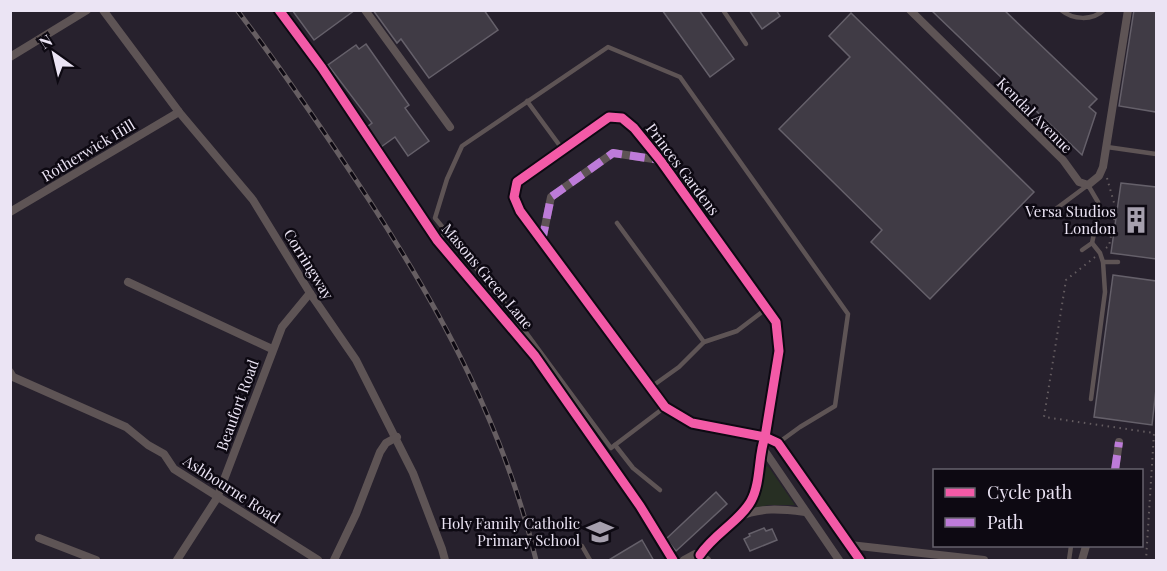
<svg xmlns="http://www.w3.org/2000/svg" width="1167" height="571" viewBox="0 0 1167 571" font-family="'Playfair Display',serif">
<rect width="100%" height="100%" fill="#27212d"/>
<path fill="#272f23" d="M768 466 795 505H768L756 508 754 505 760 494 766 467Z"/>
<g fill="#403b45" stroke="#65606a" stroke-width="1.5">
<path d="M292 10H355L314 40Z"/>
<path d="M373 10H484L498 30 429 78 401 39 397 43Z"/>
<path d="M662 10H699L734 59 710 77Z"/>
<path d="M749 10H776L780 16 762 29Z"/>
<path d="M931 10H1004L1097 99 1089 107 1096 113 1082 155Z"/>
<path d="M1156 10V112L1119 106 1134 10Z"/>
<path d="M851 13 1034 192 930 299 871 242 882 230 779 129 850 57 829 36Z"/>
<path d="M366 44 409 105 405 108 429 141 408 156 395 137 381 147 367 127 372 123 328 65 356 45 359 49Z"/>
<path d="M1121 183 1156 187V259L1111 253Z"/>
<path d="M1113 275 1156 281V389L1152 425 1094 417Z"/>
<path d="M716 492 727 504 676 551 666 539Z"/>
<path d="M764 528 766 531 772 529 777 540 750 551 744 539 750 536 749 534Z"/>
<path d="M642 540 654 561H607Z"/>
</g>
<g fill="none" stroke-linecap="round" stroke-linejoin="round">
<g stroke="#645c60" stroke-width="2" stroke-dasharray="1.5 4.5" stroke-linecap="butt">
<path d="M1106 248 1109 246 1116 210 1107 178"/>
<path d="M1095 257 1066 280 1044 417 1154 433 1146 560"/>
</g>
<g stroke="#5e5455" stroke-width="4.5">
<path d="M723 10 746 44"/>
<path d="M1061 10C1073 20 1092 21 1104 10"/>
<path d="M527 101 563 150"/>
<path d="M1107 147 1156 154"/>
<path d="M1057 208 1088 185 1098 202V216L1092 243 1082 250"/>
<path d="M617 223 704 342 679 367 651 387"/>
<path d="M437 240 446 233"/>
<path d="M1103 262H1118"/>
<path d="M704 342 737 331 766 309"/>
<path d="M1091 399 1105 292 1103 262 1100 253 1092 243"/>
<path d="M665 407 611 448 502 300 435 218 447 179 462 146 608 47 680 77 848 314 835 406 800 427 778 443"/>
<path d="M615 445 633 468 660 490"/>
<path d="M582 546 590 560"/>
<path d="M1069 560 1071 546"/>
</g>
<g stroke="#5e5455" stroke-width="8">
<path d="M103 10 179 112 253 200 310 293 356 360 413 473 442 549 445 560"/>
<path d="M365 10 450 127"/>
<path d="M910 10 1063 160 1079 182 1088 185 1099 176 1103 167 1128 10"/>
<path d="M10 57 87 10"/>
<path d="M10 212 179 112"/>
<path d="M542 241 551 197 613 153 660 160"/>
<path d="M128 282 272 349"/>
<path d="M10 372 13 377 126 427 148 445 164 454 174 469 318 560"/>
<path d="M762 447 839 560"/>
<path d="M1115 470 1119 442"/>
<path d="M738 517C761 507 781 509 805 512"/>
<path d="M39 538 96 560"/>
<path d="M850 545 984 560"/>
<path d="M700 555C714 534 740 521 751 501 761 483 758 455 765 437L779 351 776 322 660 160 634 128 622 118 609 117 517 182 514 197 520 211 665 407 692 423 765 437 778 443 860 560"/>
<path d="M177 560 217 498 282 327 310 293"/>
<path d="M334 560 356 514 380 452 386 443 397 437"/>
<path d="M684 560 695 554 700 555 707 560"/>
<path d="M1082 560 1086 546"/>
</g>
<defs>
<path id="rail" d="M237 10C284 72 327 136 369 200 443 314 504 427 536 560"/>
</defs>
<use href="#rail" stroke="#665e62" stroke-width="5"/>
<use href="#rail" stroke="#0d0912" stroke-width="3" stroke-dasharray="9" stroke-linecap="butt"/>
<g stroke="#bd7bd9" stroke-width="8" stroke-dasharray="15 8" stroke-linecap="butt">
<path d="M542 241 551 197 613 153 660 160"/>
<path d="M1115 470 1119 442"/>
</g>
<defs>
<g id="cycleway">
<path d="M279 10 322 68 437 240 535 356 640 506 673 560"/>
<path d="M700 555C714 534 740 521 751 501 761 483 758 455 765 437L779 351 776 322 660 160 634 128 622 118 609 117 517 182 514 197 520 211 665 407 692 423 765 437 778 443 860 560"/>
</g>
</defs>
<use href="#cycleway" stroke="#0d0912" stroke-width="13"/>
<use href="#cycleway" stroke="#f35aa7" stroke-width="9"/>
</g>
<defs>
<symbol id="building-bare" viewBox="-9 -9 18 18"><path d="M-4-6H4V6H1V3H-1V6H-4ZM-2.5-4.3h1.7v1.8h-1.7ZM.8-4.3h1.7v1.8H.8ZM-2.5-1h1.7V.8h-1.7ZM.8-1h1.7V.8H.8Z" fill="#a6a0ae" stroke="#0d0912" stroke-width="2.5" paint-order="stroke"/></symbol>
<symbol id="school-bare" viewBox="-9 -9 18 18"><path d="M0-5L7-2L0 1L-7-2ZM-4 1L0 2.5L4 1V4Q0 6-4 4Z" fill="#a6a0ae" stroke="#0d0912" stroke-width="2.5" paint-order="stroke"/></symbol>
</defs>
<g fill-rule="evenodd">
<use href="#building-bare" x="1117" y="201" width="38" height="38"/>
<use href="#school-bare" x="581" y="513" width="38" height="38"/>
</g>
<g text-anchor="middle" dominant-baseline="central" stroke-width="5" stroke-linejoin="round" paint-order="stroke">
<g font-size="15" fill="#ebe4f4" stroke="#0d0912">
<text transform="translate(1035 115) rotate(45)">Kendal Avenue</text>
<text transform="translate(88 150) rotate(-31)">Rotherwick Hill</text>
<text transform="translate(683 169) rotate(53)">Princes Gardens</text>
<text transform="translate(309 264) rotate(58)">Corringway</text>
<text transform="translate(488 276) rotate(50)">Masons Green Lane</text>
<text transform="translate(237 405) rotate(-70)">Beaufort Road</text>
<text transform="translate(232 489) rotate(33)">Ashbourne Road</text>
</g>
<g font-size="15" fill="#ebe4f4" stroke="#0d0912" text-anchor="end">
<text x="1116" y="211">Versa Studios<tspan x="1116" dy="17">London</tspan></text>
<text x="580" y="523">Holy Family Catholic<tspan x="580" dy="17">Primary School</tspan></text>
</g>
</g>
<rect width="1167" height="571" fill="none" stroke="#ebe4f4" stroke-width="24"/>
<rect x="933" y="469" width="210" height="78" fill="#0d0912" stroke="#66616c" stroke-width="1.5"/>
<rect x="945" y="488" width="30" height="9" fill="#f35aa7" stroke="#66616c" stroke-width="1.5"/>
<text x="987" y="499" font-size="18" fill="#ebe4f4">Cycle path</text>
<rect x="945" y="518" width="30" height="9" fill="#bd7bd9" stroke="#66616c" stroke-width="1.5"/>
<text x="987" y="529" font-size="18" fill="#ebe4f4">Path</text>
<g transform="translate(54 54) rotate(326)" stroke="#0d0912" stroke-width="4.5" paint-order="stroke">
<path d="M0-4.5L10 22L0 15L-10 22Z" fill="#ebe4f4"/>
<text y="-9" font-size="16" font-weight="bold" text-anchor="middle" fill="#ebe4f4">N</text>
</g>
</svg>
